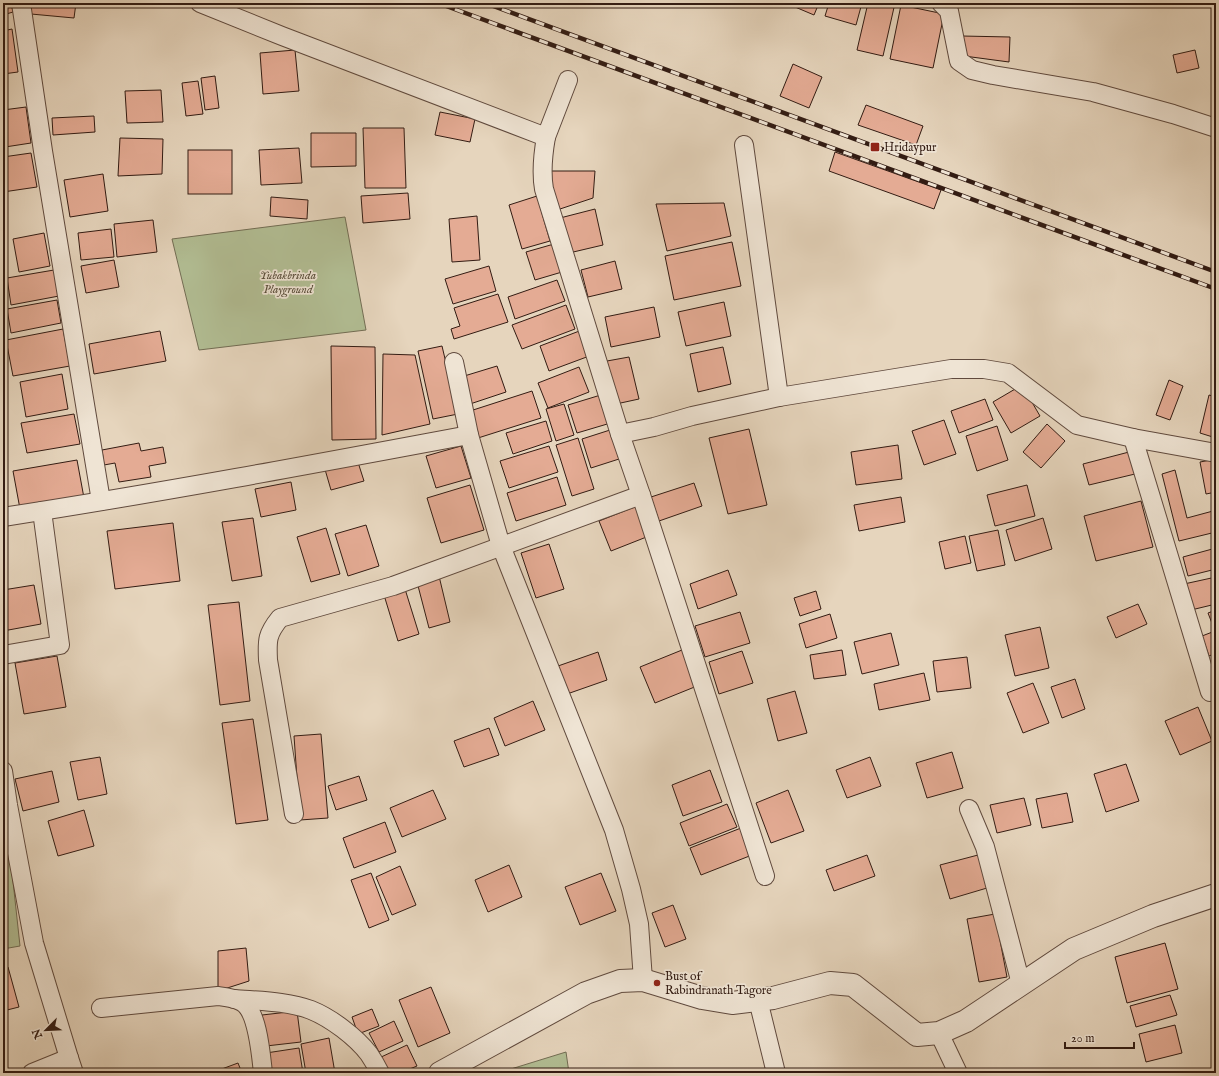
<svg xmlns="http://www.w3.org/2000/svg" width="1219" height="1076" viewBox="0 0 1219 1076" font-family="'IM FELL English',serif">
<rect width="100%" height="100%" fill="#e6d5bd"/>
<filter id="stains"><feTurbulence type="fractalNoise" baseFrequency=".005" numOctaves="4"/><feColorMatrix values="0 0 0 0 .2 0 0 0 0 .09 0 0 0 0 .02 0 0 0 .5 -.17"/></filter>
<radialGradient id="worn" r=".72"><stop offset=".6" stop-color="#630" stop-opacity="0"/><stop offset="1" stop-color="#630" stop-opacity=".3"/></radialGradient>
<g fill="#b2be94" stroke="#726d54">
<path d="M345 217 366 330 199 350 172 239Z"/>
<path d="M3 789 20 946 3 949Z"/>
<path d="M566 1052 569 1073H498Z"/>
</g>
<g fill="#e4ab94" stroke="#331c13">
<path d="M3 3H11L13 12 3 15Z"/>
<path d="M32 3H76L74 18 31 14Z"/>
<path d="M789 3H819L814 15 788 4Z"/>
<path d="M829 3H862L856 25 825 16Z"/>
<path d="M868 3H895L883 56 857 50Z"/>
<path d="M901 5 944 14 933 68 890 59Z"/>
<path d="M12 29 18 72 3 74V31Z"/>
<path d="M962 36 1010 37 1009 62 964 56Z"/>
<path d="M295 50 299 91 263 94 260 53Z"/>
<path d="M1195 50 1199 68 1177 73 1173 55Z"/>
<path d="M793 64 822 77 809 108 780 96Z"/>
<path d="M215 76 219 108 205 110 201 78Z"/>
<path d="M198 81 203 114 186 116 182 83Z"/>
<path d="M161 90 163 122 127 123 125 91Z"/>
<path d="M866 105 923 126 916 145 858 125Z"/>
<path d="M26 107 31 143 5 147 3 131V110Z"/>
<path d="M440 112 475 119 470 142 435 135Z"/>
<path d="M94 116 95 132 53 135 52 118Z"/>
<path d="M363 128H404L406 188H365Z"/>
<path d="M311 133H356V166L311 167Z"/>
<path d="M120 138 163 139 162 174 118 176Z"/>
<path d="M299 148 302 183 261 185 259 150Z"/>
<rect x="188" y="150" width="44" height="44"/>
<path d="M835 152 941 190 934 209 829 171Z"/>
<path d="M31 153 37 187 3 192V157Z"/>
<path d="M550 171H595L593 198 554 211Z"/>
<path d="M103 174 108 211 70 217 64 180Z"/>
<path d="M408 193 410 219 363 223 361 196Z"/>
<path d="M537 196 550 241 522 249 509 205Z"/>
<path d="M271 197 308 200 307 219 270 216Z"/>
<path d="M724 203 731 236 667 251 656 204Z"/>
<path d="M595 209 603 245 569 253 560 218Z"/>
<path d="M477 216 480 260 452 262 449 219Z"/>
<path d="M153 220 157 252 117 257 114 224Z"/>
<path d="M111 229 114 257 81 260 78 233Z"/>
<path d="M44 233 50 266 19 272 13 239Z"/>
<path d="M732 242 741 286 674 300 665 256Z"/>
<path d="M554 244 562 272 535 280 526 252Z"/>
<path d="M114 260 119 287 86 293 81 266Z"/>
<path d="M615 261 622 289 588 297 581 270Z"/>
<path d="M489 266 496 291 453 304 445 279Z"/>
<path d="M54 270 59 296 11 305 7 278Z"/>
<path d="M557 280 565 301 515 319 508 297Z"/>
<path d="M498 294 508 322 454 339 451 329 460 326 454 308Z"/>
<path d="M57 300 61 323 11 333 7 309Z"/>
<path d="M724 302 731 336 686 346 678 312Z"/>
<path d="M566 305 575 329 522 349 512 325Z"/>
<path d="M654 307 660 337 611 347 605 317Z"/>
<path d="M63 329 70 366 13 376 6 340Z"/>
<path d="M582 330 592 355 549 371 540 346Z"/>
<path d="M160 331 166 361 94 374 89 344Z"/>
<path d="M331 346 375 347 376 439 332 440Z"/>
<path d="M442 346 458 414 433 419 418 351Z"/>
<path d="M723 347 731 384 698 392 690 354Z"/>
<path d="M383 354 415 355 430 424 382 435Z"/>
<path d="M629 357 639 399 616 404 607 361Z"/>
<path d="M497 366 506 392 470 404 461 377Z"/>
<path d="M579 367 589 392 548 408 538 383Z"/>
<path d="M62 374 68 409 26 417 20 382Z"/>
<path d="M1169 380 1183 386 1170 420 1156 415Z"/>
<path d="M1022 385 1040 416 1011 433 993 402Z"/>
<path d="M532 391 541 418 478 438 470 411Z"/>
<path d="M604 394 614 422 577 433 568 405Z"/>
<path d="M1209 395 1216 397V438L1200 433Z"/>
<path d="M985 399 993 420 959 433 951 411Z"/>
<path d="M564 404 574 435 556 441 546 409Z"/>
<path d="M74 414 80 444 27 453 21 423Z"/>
<path d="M944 420 956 454 924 465 912 431Z"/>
<path d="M546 421 552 441 513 454 506 433Z"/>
<path d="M1047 424 1065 441 1041 468 1023 452Z"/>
<path d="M997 426 1008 460 977 471 966 436Z"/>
<path d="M749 429 767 505 728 514 709 438Z"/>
<path d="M610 430 619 459 591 468 582 439Z"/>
<path d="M578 438 594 489 572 496 556 445Z"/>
<path d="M139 443 141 451 163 447 166 463 149 466 151 477 119 482 115 463 104 465 102 450Z"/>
<path d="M898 445 902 479 856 485 851 452Z"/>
<path d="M461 446 471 478 436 488 426 456Z"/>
<path d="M549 446 558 472 509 488 500 461Z"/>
<path d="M1129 452 1135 474 1089 485 1083 464Z"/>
<path d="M356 456 364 481 331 490 324 466Z"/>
<path d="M1216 459V492L1206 494 1200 462Z"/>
<path d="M77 460 84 498 20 509 13 471Z"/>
<path d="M1175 470 1187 518 1213 511 1216 521V532L1179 541 1162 474Z"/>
<path d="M557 477 566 505 516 521 507 493Z"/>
<path d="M291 482 296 510 261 517 255 489Z"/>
<path d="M694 483 702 506 659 521 651 497Z"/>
<path d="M470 485 484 530 441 543 427 498Z"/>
<path d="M1027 485 1035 516 995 526 987 495Z"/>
<path d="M3 488 7 510 3 511Z"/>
<path d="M901 497 905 522 859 531 854 505Z"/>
<path d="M1141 501 1153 547 1096 561 1084 516Z"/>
<path d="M637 506 649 536 611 551 599 521Z"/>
<path d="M253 518 262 576 232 581 222 522Z"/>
<path d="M1043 518 1052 549 1015 561 1006 530Z"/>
<path d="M173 523 180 581 115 589 107 531Z"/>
<path d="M366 525 379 566 348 576 335 534Z"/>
<path d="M326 528 340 574 311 582 297 537Z"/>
<path d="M998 530 1005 565 977 571 969 536Z"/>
<path d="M965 536 971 563 945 569 939 542Z"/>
<path d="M549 544 564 589 536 598 521 553Z"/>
<path d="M1216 548V569L1188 576 1183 557Z"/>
<path d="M728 570 737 595 698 609 690 584Z"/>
<path d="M439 576 450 622 429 628 417 582Z"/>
<path d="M1216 577V604L1191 610 1184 584Z"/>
<path d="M34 585 41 624 3 631V590Z"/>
<path d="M405 589 419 634 398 641 384 595Z"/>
<path d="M816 591 821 609 800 616 794 598Z"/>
<path d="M239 602 250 701 220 705 208 605Z"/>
<path d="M1138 604 1147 624 1116 638 1107 617Z"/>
<path d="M1216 610V653L1209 656 1202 636 1215 631 1208 613Z"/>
<path d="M740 612 750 643 705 657 695 626Z"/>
<path d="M830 614 837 638 806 648 799 624Z"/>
<path d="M1040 627 1049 668 1015 676 1005 635Z"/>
<path d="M891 633 899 665 862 674 854 642Z"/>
<path d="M682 650 697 686 655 703 640 667Z"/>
<path d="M842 650 846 675 814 679 810 655Z"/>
<path d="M742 651 753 683 719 694 709 662Z"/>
<path d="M598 652 607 680 567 694 558 666Z"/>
<path d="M57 656 66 707 24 714 15 663Z"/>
<path d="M967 657 971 688 937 692 933 661Z"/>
<path d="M924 673 930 700 879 710 874 684Z"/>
<path d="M1075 679 1085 709 1062 718 1051 687Z"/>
<path d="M1033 683 1049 723 1023 733 1007 693Z"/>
<path d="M795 691 807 733 778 741 767 699Z"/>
<path d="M533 701 545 730 505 746 494 718Z"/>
<path d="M1198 707 1212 741 1180 755 1165 721Z"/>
<path d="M253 719 268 820 236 824 222 723Z"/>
<path d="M489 728 499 755 464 767 454 741Z"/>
<path d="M321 734 328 818 300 820 294 736Z"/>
<path d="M952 752 963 788 927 798 916 763Z"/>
<path d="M100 757 107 794 78 800 70 762Z"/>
<path d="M870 757 881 786 847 798 836 770Z"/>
<path d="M1126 764 1139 801 1106 812 1094 774Z"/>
<path d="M710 770 722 802 683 816 672 785Z"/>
<path d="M52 771 59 802 23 811 15 779Z"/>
<path d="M359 776 367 800 336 810 328 786Z"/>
<path d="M433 790 446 819 402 837 390 808Z"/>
<path d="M788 790 804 831 771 843 756 803Z"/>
<path d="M1067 793 1073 822 1042 828 1036 799Z"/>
<path d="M1024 798 1031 825 997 833 990 805Z"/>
<path d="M727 804 737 827 689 846 680 823Z"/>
<path d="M84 810 94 846 58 856 48 821Z"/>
<path d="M385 822 396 852 354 868 343 838Z"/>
<path d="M741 828 752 855 701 875 690 848Z"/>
<path d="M867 855 875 876 834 891 826 870Z"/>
<path d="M978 855 987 888 950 899 940 865Z"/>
<path d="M509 865 522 897 488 912 475 880Z"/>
<path d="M400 866 416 905 392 915 376 877Z"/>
<path d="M371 873 389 920 369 928 351 880Z"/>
<path d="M601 873 616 911 580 925 565 887Z"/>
<path d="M673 905 686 939 665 947 652 913Z"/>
<path d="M995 914 1007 977 979 982 967 919Z"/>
<path d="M1165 943 1178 989 1127 1003 1115 957Z"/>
<path d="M246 948 249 981 218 991V951Z"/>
<path d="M8 967 19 1007 3 1011V969Z"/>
<path d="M431 987 450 1033 418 1047 399 1000Z"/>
<path d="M1170 995 1177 1015 1136 1027 1130 1006Z"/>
<path d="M372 1009 379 1026 358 1034 352 1017Z"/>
<path d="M297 1011 301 1042 266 1046 262 1015Z"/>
<path d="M394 1021 403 1041 379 1052 369 1033Z"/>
<path d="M1175 1025 1182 1053 1146 1062 1139 1034Z"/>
<path d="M329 1038 335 1073H306L301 1044Z"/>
<path d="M407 1045 417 1066 400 1073H386L379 1058Z"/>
<path d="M299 1048 303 1073H269L266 1053Z"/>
<path d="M238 1063 242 1073H211Z"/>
</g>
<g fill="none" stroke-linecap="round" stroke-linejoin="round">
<defs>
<g id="minor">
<path d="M21 3 43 151 101 501"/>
<path d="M200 3 282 36 546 137 568 80"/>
<path d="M941 3 949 11 959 61 972 70 993 75 1093 92 1173 114 1216 128"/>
<path d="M546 137C543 154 541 172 544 189L620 434 641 495 765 876"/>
<path d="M744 145 779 397"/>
<path d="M454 362 469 435 501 546 614 830 631 889 639 924 643 980"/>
<path d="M620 434 654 427 692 416 779 397 951 369H984L1008 373 1077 425 1133 438 1216 453"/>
<path d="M1133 438 1210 692"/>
<path d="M3 517C159 493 314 464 469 435"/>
<path d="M3 655 60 645 42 511"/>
<path d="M3 771 8 805 34 943 69 1058"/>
<path d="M969 809 985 847 1021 984"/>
<path d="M294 814 268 660C267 640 267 634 280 618L393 586 641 495"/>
<path d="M234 999C258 1001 288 1001 311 1010 331 1018 356 1037 369 1054 373 1060 377 1067 380 1073"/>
<path d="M758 1000 776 1073"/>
<path d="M101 1008 218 996C226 997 235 998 242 1002 258 1011 261 1056 263 1073"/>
<path d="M939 1033 958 1073"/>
<path d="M32 1073 69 1058 74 1073"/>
</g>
<path id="tertiary" d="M440 1073 586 993 620 981 643 980 702 998 732 1003 773 998 830 983 853 985 917 1035 939 1033 966 1021 1074 949 1153 916 1216 895"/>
</defs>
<use href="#minor" stroke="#604a3e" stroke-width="20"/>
<use href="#tertiary" stroke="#604a3e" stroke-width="24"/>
<use href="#minor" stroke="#efe4d4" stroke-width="18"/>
<use href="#tertiary" stroke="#efe4d4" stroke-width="22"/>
<defs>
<g id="rail">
<path d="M438 3 1216 289"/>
<path d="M485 3 1216 272"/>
</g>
</defs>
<use href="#rail" stroke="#331c13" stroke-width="4.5"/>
<use href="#rail" stroke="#efe4d4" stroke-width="3" stroke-dasharray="9" stroke-linecap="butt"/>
</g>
<g fill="#8f2418" stroke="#efe4d4" stroke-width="1.5">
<rect x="870" y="142" width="10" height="10" rx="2"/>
<circle cx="657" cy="983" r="4"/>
</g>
<g text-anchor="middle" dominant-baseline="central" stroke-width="3.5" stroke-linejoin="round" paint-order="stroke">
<g font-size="12" fill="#331c13" stroke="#efe4d4" text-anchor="start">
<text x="884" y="147">Hridaypur</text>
<text x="665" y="976">Bust of<tspan x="665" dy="14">Rabindranath Tagore</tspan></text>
</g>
<g font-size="12" font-style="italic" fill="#594d3a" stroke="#efe4d4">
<text x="288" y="275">Yubakbrinda<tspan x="288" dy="14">Playground</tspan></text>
</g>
</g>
<rect width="1219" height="1076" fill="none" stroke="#e6d5bd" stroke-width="16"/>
<rect x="4" y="4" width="1211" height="1068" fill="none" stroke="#331c13" stroke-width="2"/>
<rect x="8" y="8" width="1203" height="1060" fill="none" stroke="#331c13"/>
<g transform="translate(46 1030) rotate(246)" stroke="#efe4d4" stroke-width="3" paint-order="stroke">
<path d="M0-3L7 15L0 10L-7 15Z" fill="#331c13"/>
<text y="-6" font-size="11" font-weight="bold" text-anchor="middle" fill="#331c13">N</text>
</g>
<path d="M1065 1042v6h69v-6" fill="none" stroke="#331c13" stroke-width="2"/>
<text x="1071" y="1042" font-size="12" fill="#331c13" stroke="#efe4d4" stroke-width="3" paint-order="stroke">20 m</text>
<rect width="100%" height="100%" filter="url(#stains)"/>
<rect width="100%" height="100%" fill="url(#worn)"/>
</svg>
